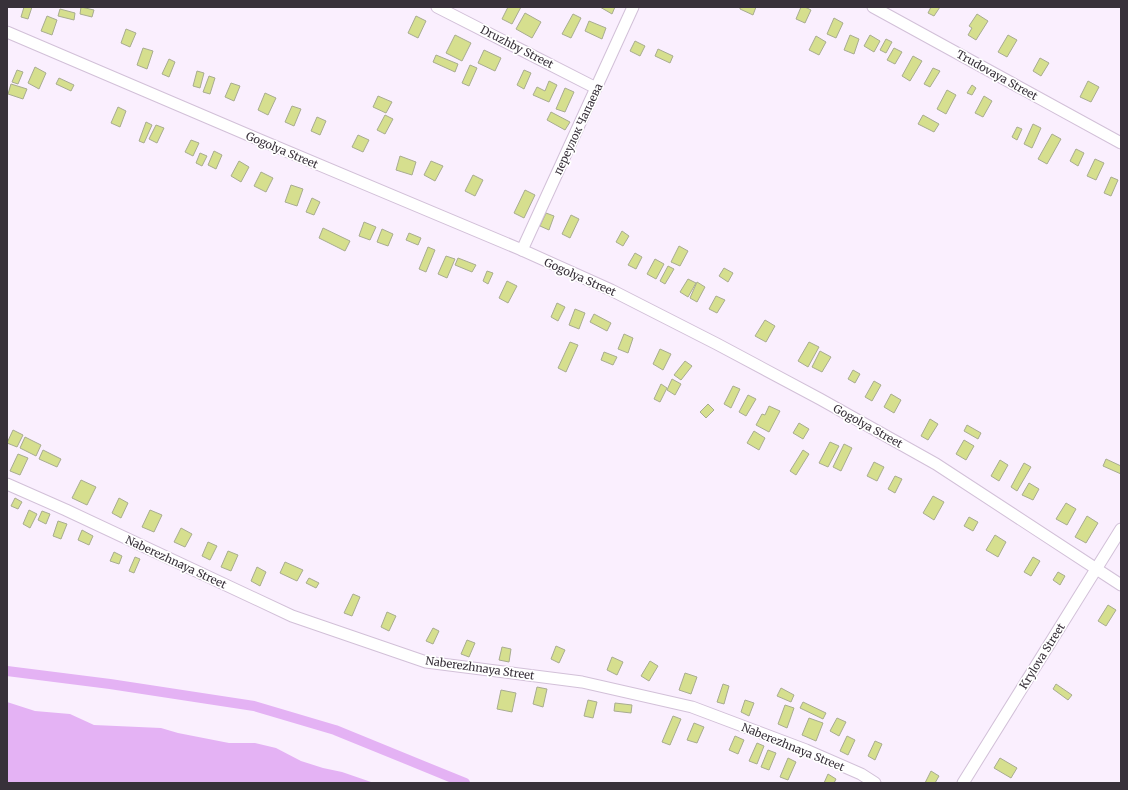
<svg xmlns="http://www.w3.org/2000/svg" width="1128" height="790" viewBox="0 0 1128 790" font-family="Merriweather,serif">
<rect width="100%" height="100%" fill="#faeffe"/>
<path fill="#e4b2f4" d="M7 702 35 711 70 714 94 725 161 728 178 733 229 743H255L276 748 301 761 323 768 342 772 374 783H7Z"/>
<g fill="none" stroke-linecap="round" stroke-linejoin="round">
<path stroke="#e4b2f4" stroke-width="10" d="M7 671 110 684 254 706 335 730 465 783"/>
</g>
<g fill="#d6df8e" stroke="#a8ac90">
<path d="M24 7H32L28 19 21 17Z"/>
<path d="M81 7 94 10 92 17 80 14Z"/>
<path d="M508 7H521L512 24 502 19Z"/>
<path d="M600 7H615L612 14Z"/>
<path d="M740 7H756L753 15 740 9Z"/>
<path d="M801 7H805L811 10 805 23 796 19Z"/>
<path d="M931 7H940L934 16 928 13Z"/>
<path d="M60 9 75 13 74 20 58 16Z"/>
<path d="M525 13 541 22 532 38 516 29Z"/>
<path d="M573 14 581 18 571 38 562 34Z"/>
<path d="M977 14 988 21 976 40 968 35 972 28 969 26Z"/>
<path d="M47 16 57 20 52 35 41 31Z"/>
<path d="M416 16 426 21 418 38 408 33Z"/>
<path d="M834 18 843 23 836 38 827 34Z"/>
<path d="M589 21 606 28 602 39 585 31Z"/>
<path d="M126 29 136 33 130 47 121 43Z"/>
<path d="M455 35 471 43 462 61 446 53Z"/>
<path d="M850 35 859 39 854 54 844 50Z"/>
<path d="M870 35 880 41 874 52 864 46Z"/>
<path d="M1008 35 1017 40 1007 57 998 52Z"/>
<path d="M816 36 826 42 819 55 809 50Z"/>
<path d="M886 39 892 42 886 53 880 50Z"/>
<path d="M635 41 645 46 640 56 630 51Z"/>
<path d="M143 48 153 51 147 69 137 65Z"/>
<path d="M894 48 902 52 895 64 887 60Z"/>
<path d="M658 49 673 56 670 63 655 56Z"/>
<path d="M484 50 501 58 495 71 478 63Z"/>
<path d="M436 55 458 64 455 72 433 62Z"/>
<path d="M913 56 922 61 910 81 902 76Z"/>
<path d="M1040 58 1049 63 1041 76 1033 71Z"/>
<path d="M169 59 175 62 169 77 162 74Z"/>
<path d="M470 65 477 68 469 86 462 83Z"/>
<path d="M35 67 46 73 39 89 28 83Z"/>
<path d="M933 68 940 71 930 87 924 84Z"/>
<path d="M17 70 23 72 18 84 12 82Z"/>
<path d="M524 70 531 73 524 89 517 85Z"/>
<path d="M197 71 204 73 200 88 193 86Z"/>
<path d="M209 76 215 78 210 94 203 92Z"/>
<path d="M59 78 74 85 71 91 56 84Z"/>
<path d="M549 81 557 85 549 102 533 95 537 87 545 91Z"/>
<path d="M1088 81 1099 87 1091 102 1080 97Z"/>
<path d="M231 83 240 86 234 101 225 97Z"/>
<path d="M11 84 27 89 23 99 8 94Z"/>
<path d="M972 85 976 88 972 95 967 93Z"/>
<path d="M565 88 574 92 565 112 556 109Z"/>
<path d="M947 90 956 95 946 114 937 109Z"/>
<path d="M265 93 276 98 268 115 258 110Z"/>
<path d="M378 96 392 102 386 113 373 107Z"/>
<path d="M984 96 992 101 983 117 975 113Z"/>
<path d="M292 106 301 109 294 126 285 122Z"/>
<path d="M118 107 126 111 120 127 111 123Z"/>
<path d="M551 112 570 122 565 130 547 120Z"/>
<path d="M385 115 393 119 385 134 377 130Z"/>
<path d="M923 115 939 124 934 132 918 124Z"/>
<path d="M317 117 326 121 320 135 311 131Z"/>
<path d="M146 122 152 125 144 143 139 141Z"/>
<path d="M1033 124 1041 128 1032 148 1024 144Z"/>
<path d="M156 125 164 128 157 143 149 139Z"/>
<path d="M1017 127 1022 129 1017 140 1012 137Z"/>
<path d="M1052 134 1061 139 1047 164 1038 159Z"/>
<path d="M358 135 369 140 363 152 352 147Z"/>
<path d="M191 140 199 143 193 156 185 152Z"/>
<path d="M1076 149 1084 153 1078 166 1070 161Z"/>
<path d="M214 151 222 155 216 169 208 165Z"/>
<path d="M200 153 207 156 202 166 196 163Z"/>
<path d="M400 156 416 162 412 175 396 170Z"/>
<path d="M1095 159 1104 163 1096 180 1087 176Z"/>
<path d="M239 161 249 167 241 182 231 176Z"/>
<path d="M431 161 443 166 435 181 424 175Z"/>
<path d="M261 172 273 178 266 192 254 186Z"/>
<path d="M473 175 483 180 475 196 465 191Z"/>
<path d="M1111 177 1118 180 1111 196 1104 193Z"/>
<path d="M291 185 303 189 297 206 285 202Z"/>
<path d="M525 190 535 195 524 218 514 213Z"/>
<path d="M312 198 320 202 314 215 306 212Z"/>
<path d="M546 213 554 216 549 230 540 226Z"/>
<path d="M571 215 579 219 570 238 562 234Z"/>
<path d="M364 222 376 227 370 240 359 236Z"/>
<path d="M323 228 350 241 345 251 319 238Z"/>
<path d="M382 229 393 234 388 246 377 242Z"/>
<path d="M622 231 629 236 623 246 616 242Z"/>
<path d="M409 233 421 238 418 245 406 240Z"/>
<path d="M679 246 688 251 680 266 671 262Z"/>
<path d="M428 247 435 250 426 272 419 269Z"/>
<path d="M635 253 642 257 636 269 628 265Z"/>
<path d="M446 256 455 259 447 278 438 274Z"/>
<path d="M458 258 476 265 472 272 455 265Z"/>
<path d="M655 259 664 264 656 279 647 274Z"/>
<path d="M668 266 674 269 665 284 660 281Z"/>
<path d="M724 268 733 273 728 282 719 276Z"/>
<path d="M487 271 493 273 488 284 483 281Z"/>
<path d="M688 279 696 283 688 297 680 292Z"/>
<path d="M507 281 517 286 508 303 499 298Z"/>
<path d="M697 282 705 287 697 302 690 298Z"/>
<path d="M716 296 725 300 717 313 709 309Z"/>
<path d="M557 303 565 307 558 321 551 317Z"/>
<path d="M575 309 585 313 579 329 569 325Z"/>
<path d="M594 314 611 323 607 331 590 322Z"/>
<path d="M765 320 775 326 766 342 755 336Z"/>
<path d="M624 334 633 338 628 353 618 349Z"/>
<path d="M570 342 578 345 566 372 558 368Z"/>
<path d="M809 342 819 347 808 367 798 361Z"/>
<path d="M660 349 671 354 663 370 653 364Z"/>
<path d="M820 351 831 357 822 372 812 367Z"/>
<path d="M604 352 617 357 613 365 601 360Z"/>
<path d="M685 361 692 366 681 380 674 375Z"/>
<path d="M853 370 860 374 855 383 848 379Z"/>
<path d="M672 379 681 384 675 395 667 390Z"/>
<path d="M874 381 881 385 872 401 865 397Z"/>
<path d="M661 384 667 388 660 402 654 399Z"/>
<path d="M733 386 740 389 731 408 724 404Z"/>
<path d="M891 394 901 400 894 413 884 407Z"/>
<path d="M748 395 756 399 746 416 739 412Z"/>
<path d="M708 404 714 410 706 418 700 412Z"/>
<path d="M769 406 780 411 769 432 756 425 762 414 765 415Z"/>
<path d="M930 419 938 424 928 440 921 436Z"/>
<path d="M799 423 809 429 803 439 793 433Z"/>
<path d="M967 425 981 433 978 439 964 431Z"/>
<path d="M13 430 23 435 17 447 7 443Z"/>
<path d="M754 431 765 438 759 450 747 443Z"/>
<path d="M25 437 41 445 36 456 20 448Z"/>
<path d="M964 440 974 446 966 460 956 454Z"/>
<path d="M830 442 839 446 828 467 819 463Z"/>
<path d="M844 444 852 448 841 471 833 467Z"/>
<path d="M43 450 61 459 57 467 39 459Z"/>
<path d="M803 450 809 454 796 475 790 471Z"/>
<path d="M18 454 28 458 20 475 10 471Z"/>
<path d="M1106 459 1121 466V474L1103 466Z"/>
<path d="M1000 460 1008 465 999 481 991 476Z"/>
<path d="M874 462 884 467 877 481 867 476Z"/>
<path d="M1024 463 1031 467 1017 491 1011 487Z"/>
<path d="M895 476 902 479 895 493 888 489Z"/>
<path d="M81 480 96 487 87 505 72 498Z"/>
<path d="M1029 483 1039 489 1033 500 1022 495Z"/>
<path d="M933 496 944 502 934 520 923 513Z"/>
<path d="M15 498 22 502 18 509 11 506Z"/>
<path d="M119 498 128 503 121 518 112 513Z"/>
<path d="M1066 503 1076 509 1067 525 1056 519Z"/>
<path d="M29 510 37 514 30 528 23 524Z"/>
<path d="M150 510 162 515 154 532 142 527Z"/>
<path d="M42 511 50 514 46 524 38 520Z"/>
<path d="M1087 516 1098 523 1086 543 1075 537Z"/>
<path d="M969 517 978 522 973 531 964 526Z"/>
<path d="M58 521 67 524 61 539 53 536Z"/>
<path d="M181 528 192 534 185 547 174 542Z"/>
<path d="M82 530 93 536 89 545 78 540Z"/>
<path d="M995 535 1006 542 998 557 986 550Z"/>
<path d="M208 542 217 546 210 560 202 556Z"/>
<path d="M228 551 238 555 231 571 221 567Z"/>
<path d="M114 552 122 556 119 564 110 561Z"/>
<path d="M135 557 140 559 134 573 129 571Z"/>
<path d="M1033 557 1040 561 1031 576 1024 572Z"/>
<path d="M285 562 303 570 297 581 280 573Z"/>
<path d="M257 567 266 572 260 586 251 581Z"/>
<path d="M1058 572 1065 576 1060 585 1053 580Z"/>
<path d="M309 578 319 583 316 588 306 583Z"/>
<path d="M353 594 360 597 352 616 344 613Z"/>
<path d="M1108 605 1116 610 1106 626 1098 621Z"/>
<path d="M387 612 396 616 389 631 381 627Z"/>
<path d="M433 628 439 631 433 644 426 641Z"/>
<path d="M467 640 475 643 469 657 461 654Z"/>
<path d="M556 646 565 650 559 663 551 659Z"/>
<path d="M502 647 511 649 509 662 499 660Z"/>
<path d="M612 657 623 662 617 675 607 670Z"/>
<path d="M650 661 658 666 649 681 641 676Z"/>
<path d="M685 673 697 677 691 694 679 690Z"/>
<path d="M723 684 729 686 724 704 717 702Z"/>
<path d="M1056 684 1072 695 1068 700 1053 689Z"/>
<path d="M537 687 547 689 543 707 533 704Z"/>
<path d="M781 688 794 695 791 702 777 696Z"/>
<path d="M501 690 516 693 512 712 497 709Z"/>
<path d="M588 700 597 702 593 718 584 716Z"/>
<path d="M745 700 754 703 749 716 741 712Z"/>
<path d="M803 702 826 713 823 719 800 708Z"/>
<path d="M615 703 632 705 631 713 614 711Z"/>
<path d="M785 705 794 708 787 728 778 724Z"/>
<path d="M673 716 681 719 670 745 662 742Z"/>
<path d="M809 718 823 723 816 741 802 735Z"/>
<path d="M837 718 846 722 839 736 830 731Z"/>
<path d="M694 723 704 727 697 743 687 740Z"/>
<path d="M735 736 744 740 738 754 729 750Z"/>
<path d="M847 736 855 740 848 755 840 751Z"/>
<path d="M875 741 882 744 875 760 868 756Z"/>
<path d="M757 743 764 746 757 764 749 761Z"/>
<path d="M768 750 776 753 769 770 761 767Z"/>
<path d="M788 758 796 762 788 780 780 777Z"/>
<path d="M1000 758 1017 768 1011 778 994 768Z"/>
<path d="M931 771 939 776 935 783H925Z"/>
<path d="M828 774 836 779 834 783H824Z"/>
</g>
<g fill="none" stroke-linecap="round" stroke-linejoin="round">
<defs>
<g id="minor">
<path d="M437 7 596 88"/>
<path d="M873 7 1121 143"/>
<path d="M7 32 253 137 522 250 611 290 717 344 820 399 936 464 1121 585"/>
<path d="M522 250 633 7"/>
<path d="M7 484 66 510 292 616 426 662 582 682 692 707 806 750 861 774 875 783"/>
<path d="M963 783 1121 529"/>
</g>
</defs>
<use href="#minor" stroke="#d2c0d8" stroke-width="13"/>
<use href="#minor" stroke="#fff" stroke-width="11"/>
</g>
<g text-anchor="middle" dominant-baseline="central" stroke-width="3.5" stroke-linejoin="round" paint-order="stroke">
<g font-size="11" fill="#38313a" stroke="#fff">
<text transform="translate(517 47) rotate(27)">Druzhby Street</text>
<text transform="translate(997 75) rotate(29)">Trudovaya Street</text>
<text transform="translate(578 129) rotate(-65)">переулок Чапаева</text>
<text transform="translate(282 150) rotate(23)">Gogolya Street</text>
<text transform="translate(580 277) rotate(24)">Gogolya Street</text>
<text transform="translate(868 426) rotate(29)">Gogolya Street</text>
<text transform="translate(176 562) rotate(25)">Naberezhnaya Street</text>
<text transform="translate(1042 656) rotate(-58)">Krylova Street</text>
<text transform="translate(480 668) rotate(8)">Naberezhnaya Street</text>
<text transform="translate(793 747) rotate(22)">Naberezhnaya Street</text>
</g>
</g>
<rect width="1128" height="790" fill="none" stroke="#38313a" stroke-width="16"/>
</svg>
